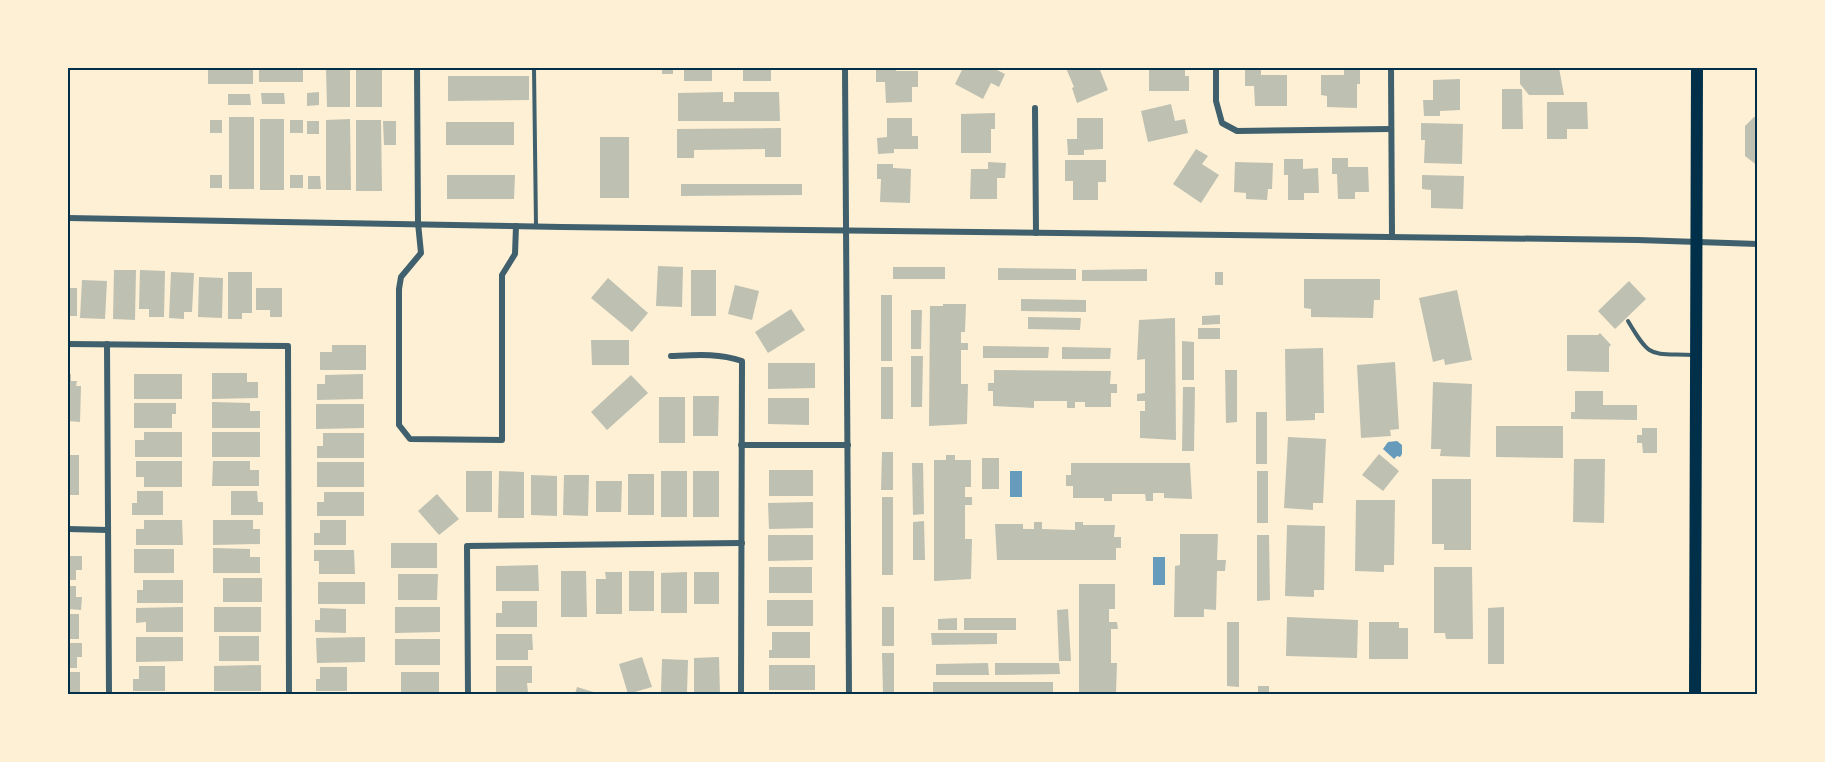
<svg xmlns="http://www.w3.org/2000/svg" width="1825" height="762" viewBox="0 0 1825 762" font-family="'Titillium Web',sans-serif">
<rect width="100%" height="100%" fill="#fdf0d5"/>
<g fill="#669bbc">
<path d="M1397 441 1402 445V454L1400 457 1397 456 1394 459 1383 449 1388 442Z"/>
<rect x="1010" y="471" width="12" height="26"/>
<rect x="1153" y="557" width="12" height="28"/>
</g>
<g fill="#bec0b2">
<rect x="208" y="68" width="45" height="16"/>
<rect x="259" y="68" width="44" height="14"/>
<path d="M326 68H350V107H327Z"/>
<rect x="356" y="68" width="26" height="39"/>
<rect x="662" y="68" width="11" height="6"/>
<rect x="684" y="68" width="28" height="13"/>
<rect x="743" y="68" width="28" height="13"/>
<path d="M876 68H896V71H918V87H912V102L886 103 885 82H876Z"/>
<path d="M963 68H993L1005 74 999 87 991 83 983 99 955 84Z"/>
<path d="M1066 68H1106L1100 70 1108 90 1077 103 1072 88 1074 87Z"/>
<path d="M1149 68H1185V76H1189V91H1149Z"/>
<path d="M1520 68H1559L1564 95H1529L1520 84Z"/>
<path d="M1344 69H1360V84H1357V108L1327 107V96L1321 95V75H1344Z"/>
<path d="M1245 70H1261V75H1287V106H1255L1254 86H1245Z"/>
<path d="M448 76H529V100L448 101Z"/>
<path d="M1460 79V110L1440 111V116H1424L1423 100H1433V80Z"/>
<path d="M1502 89H1522L1523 129H1502Z"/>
<path d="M319 92V105L307 106V93Z"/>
<path d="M723 92V102H734V92H779L780 121H678V93Z"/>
<path d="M261 93H284L285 104H262Z"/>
<path d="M228 94H250L251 105H228Z"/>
<path d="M1547 102H1587L1588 129H1567V139H1547Z"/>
<path d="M1171 104 1175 121 1185 119 1188 133 1148 142 1141 111Z"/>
<path d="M995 113V129H991V153H961V114Z"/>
<rect x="229" y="117" width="25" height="72"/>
<path d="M1754 117H1758V166L1745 156V126Z"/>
<path d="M887 118H912V136H918V149H894V153L878 154 877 138 887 137Z"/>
<path d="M1077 118H1103V149L1084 150V155H1068L1067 139H1077Z"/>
<rect x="260" y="119" width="24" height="71"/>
<path d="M350 119 351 190H326V120Z"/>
<rect x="210" y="120" width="12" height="13"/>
<rect x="290" y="120" width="13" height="13"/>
<path d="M356 120H381L382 191H356Z"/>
<rect x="307" y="121" width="12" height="13"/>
<path d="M383 121H396V145H384Z"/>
<rect x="446" y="122" width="68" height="23"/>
<path d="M1421 123 1463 124 1462 164 1424 163 1425 140H1421Z"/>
<path d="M781 128V157H765V149L694 150V158H677V129Z"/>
<rect x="600" y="137" width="29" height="61"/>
<path d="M1196 149 1208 156 1202 164 1219 175 1201 203 1173 184Z"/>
<path d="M1332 158H1348V167H1368L1369 192H1355V199H1338L1337 174H1332Z"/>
<path d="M1284 159H1303V169L1318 168 1319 193H1304V200H1288V175H1284Z"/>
<path d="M1065 160H1106V182H1098V200H1073V181H1065Z"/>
<path d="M988 162 1006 163 1005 178H997V199H970L971 169H988Z"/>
<path d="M1235 162 1273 163 1272 189H1268L1267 200 1246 199V193L1234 192Z"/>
<path d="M877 164H893V168L911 169 910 203 880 202 881 179H877Z"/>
<rect x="210" y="175" width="12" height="13"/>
<rect x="290" y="175" width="13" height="13"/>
<path d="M447 175H515L514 199H447Z"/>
<path d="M1422 175 1464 176 1463 209 1431 208V190L1422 189Z"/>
<path d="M308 176H320L321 189H308Z"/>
<path d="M681 184H802V195L681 196Z"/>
<path d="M658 266 683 267 682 307 656 306Z"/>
<rect x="893" y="267" width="52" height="12"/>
<path d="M998 268 1076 269V280H998Z"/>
<path d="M1147 269V281H1082V270Z"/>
<path d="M114 270H136L135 320 113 319Z"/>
<path d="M140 270 165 271 164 317H149V309H139Z"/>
<rect x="691" y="270" width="25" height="46"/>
<path d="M171 272 194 273 192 312H184V319L169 318Z"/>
<path d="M228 272H252V313H242V319H228Z"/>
<rect x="1215" y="272" width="8" height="13"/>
<path d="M199 277 223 278 222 318 198 317Z"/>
<path d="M608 278 648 313 632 332 591 298Z"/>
<path d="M1304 279H1380V300H1374L1373 318 1311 317V309L1304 308Z"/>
<path d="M82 280 107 281 105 319 80 318Z"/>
<path d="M1629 281 1646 299 1615 329 1598 311Z"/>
<path d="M735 285 759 291 752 320 728 314Z"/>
<rect x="68" y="288" width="9" height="28"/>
<path d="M256 288H282V317H270V310H256Z"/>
<path d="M1457 290 1472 360 1445 365 1444 359 1433 362 1419 298Z"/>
<rect x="881" y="295" width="11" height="66"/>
<path d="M1021 299 1086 300V312L1021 311Z"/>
<path d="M943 304H966L965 332H961V343H968V350H961V384H968L967 424 929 426 930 306H943Z"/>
<path d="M791 309 805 330 768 353 755 332Z"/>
<path d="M911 310H922L921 349H911Z"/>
<path d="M1220 315V324L1202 325V316Z"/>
<path d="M1028 317 1081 318 1080 330 1028 329Z"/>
<path d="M1175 318 1176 440 1140 438V411H1145V401H1137V394L1145 393V359L1137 360 1139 320Z"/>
<rect x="1198" y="328" width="22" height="11"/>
<path d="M1600 333 1611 345 1609 347V372L1567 371V335H1598Z"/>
<path d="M591 340H629V365H592Z"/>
<path d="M1182 341 1194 342V380H1182Z"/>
<path d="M332 345H366V370H320V352H332Z"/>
<path d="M983 346 1049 347 1048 358H983Z"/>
<path d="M1062 347 1111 348 1110 359H1062Z"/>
<path d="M1323 348 1324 413H1315V420L1286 421 1285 349Z"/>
<path d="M911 356H923L922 407H911Z"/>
<path d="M1395 362 1399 429 1390 430 1391 436 1361 438 1357 365Z"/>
<path d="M768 363H815V388L768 389Z"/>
<rect x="881" y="367" width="12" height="52"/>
<path d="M994 370 1111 371 1110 384H1117V393H1111V407H1085V402H1075V408H1067V401H1034V408L993 406V391H988V383H994Z"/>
<path d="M1225 370H1237V422L1226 423Z"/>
<path d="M212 373H247V382H258V398L212 399Z"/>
<path d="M68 374H71V381H77L76 386H81L80 422 68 421Z"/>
<rect x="134" y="374" width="48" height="25"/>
<path d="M363 374V399L317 400V384H325V375Z"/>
<path d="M631 375 648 393 607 430 591 412Z"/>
<path d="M1433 382 1472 384 1470 457 1440 456 1441 449H1431Z"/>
<path d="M1183 387H1195L1194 451H1182Z"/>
<path d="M1575 391H1603V405H1637V420L1571 419V412H1575Z"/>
<path d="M693 396H719L718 436H693Z"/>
<rect x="659" y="397" width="26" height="46"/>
<path d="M768 398H809V425L768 424Z"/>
<path d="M212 402 250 403V411H260V428H212Z"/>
<path d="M134 403H176V414H172V428H134Z"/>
<path d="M316 404H364V428L316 429Z"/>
<rect x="1256" y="412" width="11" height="52"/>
<path d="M1496 426H1563V458L1496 457Z"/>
<path d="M1642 428H1657V453H1643L1642 443H1637V435H1642Z"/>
<path d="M144 432H182V457H135V440H144Z"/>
<rect x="212" y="432" width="48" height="25"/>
<path d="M323 433H364V458H317V446H323Z"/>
<path d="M1288 437 1326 439 1323 503H1313V510L1284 508Z"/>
<path d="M882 452H893V490H881Z"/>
<path d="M1379 454 1399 471 1383 491 1362 475Z"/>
<rect x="68" y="455" width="11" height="40"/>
<path d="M946 455H955V460H971V487H965V497H972V505H965V539H972L971 579 934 581V460H946Z"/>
<rect x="982" y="458" width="17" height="31"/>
<path d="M1574 459H1605L1604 523 1573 522Z"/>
<path d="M136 461H182V487H144V477H136Z"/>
<path d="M213 461H250V470H259V486H212Z"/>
<rect x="317" y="462" width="47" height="25"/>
<path d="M912 463H923L924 514 913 515Z"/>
<path d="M1071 463H1190L1192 499 1164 498V493H1153V501H1146L1145 494H1112V501H1104V498H1073V486H1066V475H1071Z"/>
<rect x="769" y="470" width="44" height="26"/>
<rect x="466" y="471" width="26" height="41"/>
<path d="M499 471 524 472V518H498Z"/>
<rect x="661" y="471" width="26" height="46"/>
<rect x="693" y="471" width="26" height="46"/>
<rect x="1257" y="471" width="11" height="52"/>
<rect x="628" y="474" width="26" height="41"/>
<path d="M531 475 557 476V516L531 515Z"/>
<path d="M564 475H589L588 516 563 515Z"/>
<path d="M1432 479H1471V550H1444V544H1432Z"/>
<path d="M596 481H622L621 512H596Z"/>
<path d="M137 491H163V515H132V503H137Z"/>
<path d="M231 491H257L258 502H263V515H231Z"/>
<path d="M324 492H364V516H317V502H324Z"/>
<path d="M437 494 459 519 439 535 418 511Z"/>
<rect x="882" y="497" width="11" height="78"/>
<path d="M1356 500H1395L1394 565H1384V572L1355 571Z"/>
<path d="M813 502V528L769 529 768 503Z"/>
<path d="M144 520H182L183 545H136V529H144Z"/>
<path d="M213 520H253V529H260V544L213 545Z"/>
<path d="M320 520H346V545H314V533H320Z"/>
<path d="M924 521 925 560H913V522Z"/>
<path d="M1034 522H1042V529L1075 530V522H1083V525H1115L1114 537H1121V548H1116V560H997L995 524H1023V529H1034Z"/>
<path d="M1287 525 1325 526 1324 590H1314V597L1285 596Z"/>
<path d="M1180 534H1218L1217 560H1226L1225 571H1217L1216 610 1204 609V617H1174L1175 566 1180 565Z"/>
<path d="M768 535H813V560L768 561Z"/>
<path d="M1257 535H1269L1270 600 1257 601Z"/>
<rect x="391" y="543" width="46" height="25"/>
<path d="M213 548 250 549V557H260V573H213Z"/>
<rect x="134" y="549" width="40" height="24"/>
<path d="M314 550H354L355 574H319V561H314Z"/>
<path d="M68 556H82V570H76V580H68Z"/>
<path d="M538 565 539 591H496V566Z"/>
<rect x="769" y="567" width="43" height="26"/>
<path d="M1434 567H1472L1473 639H1446L1445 633H1434Z"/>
<path d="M561 571H586L587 617H561Z"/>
<rect x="629" y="571" width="25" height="40"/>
<path d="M605 572H622V614H596V579H606Z"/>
<path d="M687 572V613H661V573Z"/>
<rect x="694" y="572" width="25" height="32"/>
<path d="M398 574H438L437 600H398Z"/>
<rect x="223" y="578" width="39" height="24"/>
<path d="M143 580H183V603H137V590H143Z"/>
<rect x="318" y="582" width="47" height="22"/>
<path d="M1079 584H1115V609H1109V622H1117L1118 629H1111V663H1117L1116 694H1079Z"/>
<path d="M68 586H76V597H82L81 610 68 609Z"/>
<rect x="767" y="600" width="46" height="26"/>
<path d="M502 601H537V627H496V613H502Z"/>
<path d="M183 607V632H146V622L136 623V608Z"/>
<rect x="214" y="607" width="47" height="25"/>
<path d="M395 607H440V632L395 633Z"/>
<rect x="882" y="607" width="12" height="39"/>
<path d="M1504 607V664H1488V608Z"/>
<path d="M320 608 346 609V633L315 632V620H320Z"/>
<path d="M1068 609 1071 661H1059L1057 610Z"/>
<rect x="68" y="614" width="11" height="25"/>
<path d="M1287 617 1358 620 1357 658 1286 656Z"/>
<path d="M957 618V630H938V619Z"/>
<rect x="964" y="618" width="52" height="12"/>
<path d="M1227 622H1239V687L1227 686Z"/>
<path d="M1369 622H1399V628H1408V659H1369Z"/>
<path d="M772 632H810V658H769V650H772Z"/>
<path d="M931 633H997V644L932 645Z"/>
<path d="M496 634H532L533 650H528V660H496Z"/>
<rect x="219" y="636" width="40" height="25"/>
<path d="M136 637H183V661L136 662Z"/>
<path d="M365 637V662L317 663 316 638Z"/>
<rect x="395" y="639" width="45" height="26"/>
<path d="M68 643H82V657H77V668H68Z"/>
<path d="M882 653H894V694H883Z"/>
<path d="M642 657 652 687 628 694 619 664Z"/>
<path d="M719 657 720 694H694V658Z"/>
<path d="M662 659 688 660 687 692H661Z"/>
<path d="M988 663 989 675H936V664Z"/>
<path d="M995 663H1059L1060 674 995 675Z"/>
<path d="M261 665V691H214V666Z"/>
<rect x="769" y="665" width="46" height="25"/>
<path d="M139 666H165V691H133V679H139Z"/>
<path d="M496 666H532V683H527L528 692H496Z"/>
<path d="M320 667H347V691H316V679H320Z"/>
<rect x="68" y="672" width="12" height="22"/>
<rect x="401" y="672" width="38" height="22"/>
<rect x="933" y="682" width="120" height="12"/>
<rect x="1258" y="686" width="11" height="8"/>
<path d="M577 687 600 694H575Z"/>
</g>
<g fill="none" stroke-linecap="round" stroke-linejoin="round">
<g stroke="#3f606c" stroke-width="4">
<path d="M534 68 536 226"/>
<path d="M1628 321C1651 360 1650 353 1693 355"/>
</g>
<g stroke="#3f606c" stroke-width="6">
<path d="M417 68 418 223 421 253 401 277 399 289V425L410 439 502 440V275L515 254 516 226"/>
<path d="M845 68 849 694"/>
<path d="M1216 68V101L1222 123 1237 131 1391 129"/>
<path d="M1391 68 1392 237"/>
<path d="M1035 108 1036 233"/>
<path d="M68 218 562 227 1638 240 1758 244"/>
<path d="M68 344 288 346 289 694"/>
<path d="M107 344 109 694"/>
<path d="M671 356C696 355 718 353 742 361L741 694"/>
<path d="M741 445H848"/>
<path d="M68 529 108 530"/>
<path d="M468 694 467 546 742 543"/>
</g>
<path stroke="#003049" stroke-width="12" d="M1695 694 1697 68"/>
</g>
<rect width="1825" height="762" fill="none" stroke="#fdf0d5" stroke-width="138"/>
<rect x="69" y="69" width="1687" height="624" fill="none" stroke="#003049" stroke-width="2"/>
</svg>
